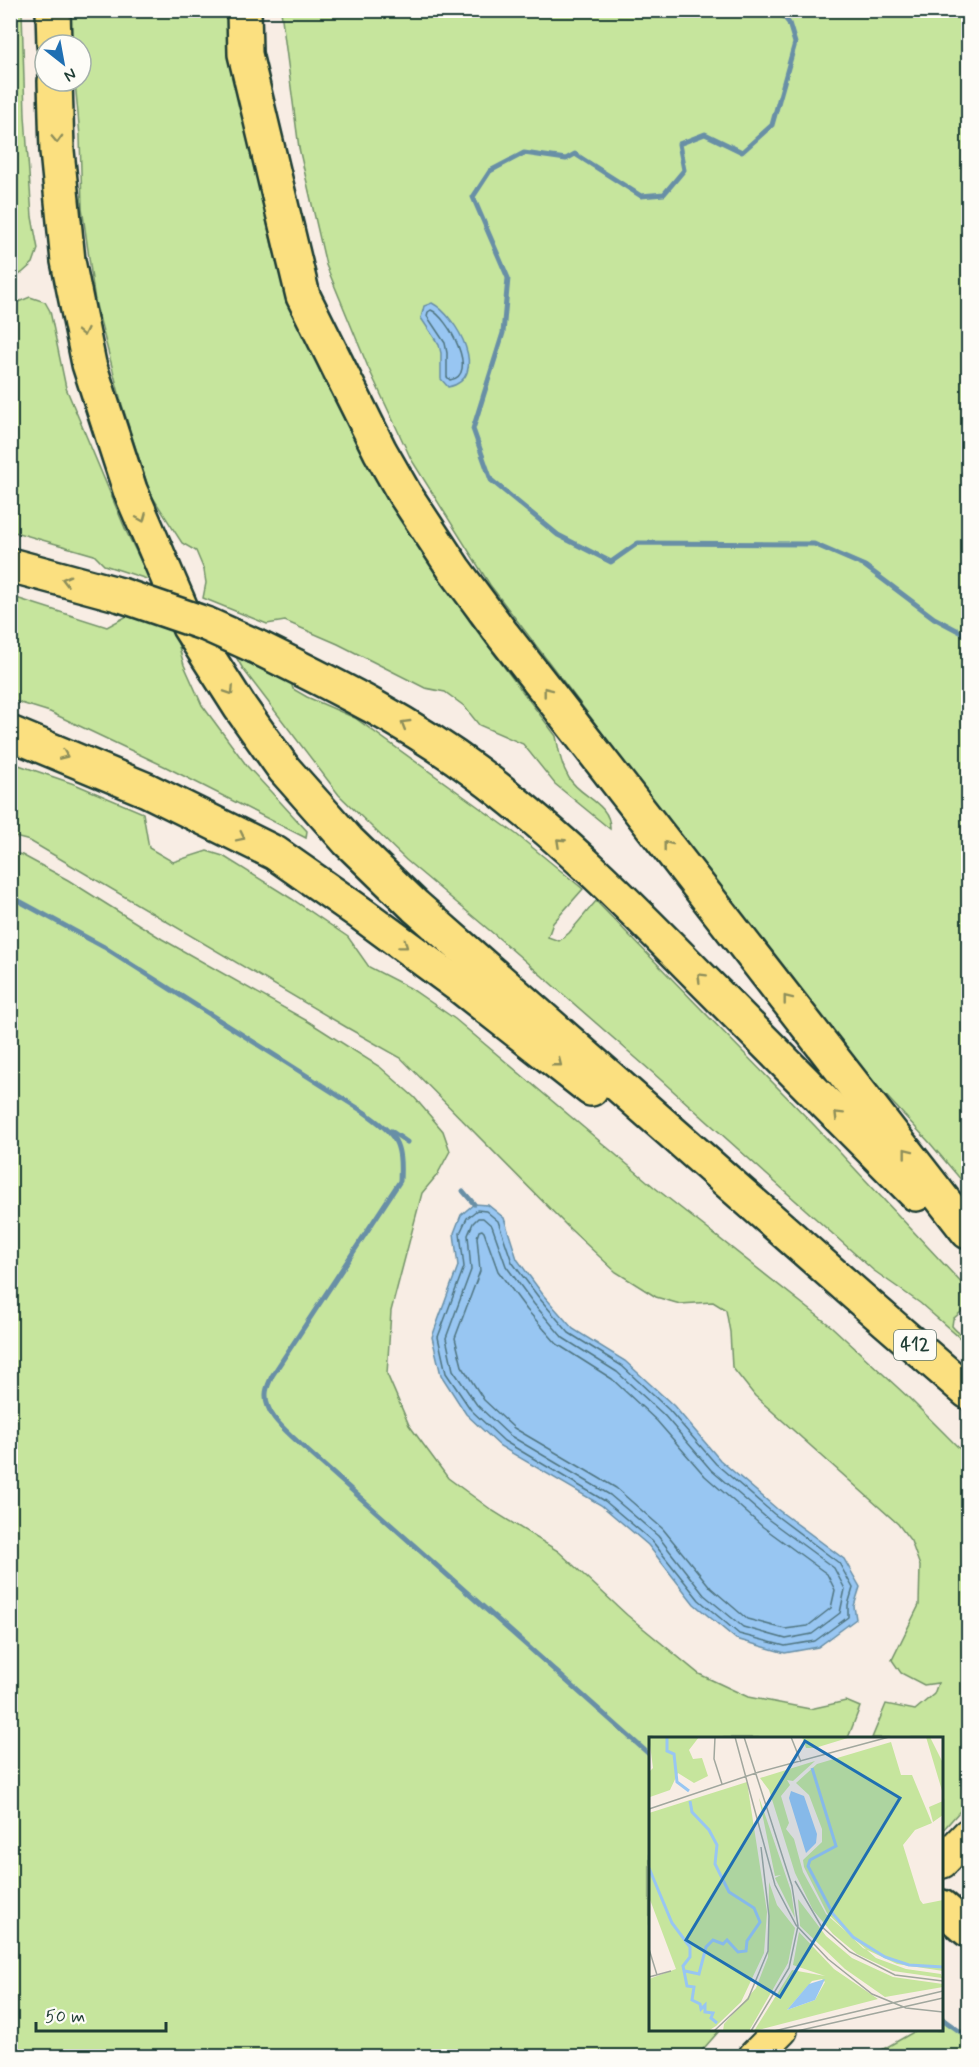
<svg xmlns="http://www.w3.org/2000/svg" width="979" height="2067" viewBox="0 0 979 2067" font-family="Mynerve,sans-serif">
<rect width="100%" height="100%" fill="#f8ede4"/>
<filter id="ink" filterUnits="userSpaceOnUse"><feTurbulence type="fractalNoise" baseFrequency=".0167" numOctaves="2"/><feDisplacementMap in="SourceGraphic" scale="12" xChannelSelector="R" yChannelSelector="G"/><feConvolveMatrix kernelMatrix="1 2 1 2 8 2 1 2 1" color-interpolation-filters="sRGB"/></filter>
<g filter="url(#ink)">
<g fill="#c6e59d" stroke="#729168" stroke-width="1.5">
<path d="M22 11 25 116 32 217 38 249 33 263 22 273 11 280 10 11Z"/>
<path d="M70 11H230L238 94 273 250 324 381 389 502 471 623 556 736C559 751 561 765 569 778 580 797 611 803 610 829L555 784 523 744 479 725 464 706 445 692 425 688 338 644 285 621 267 624 203 598 206 583 204 570 196 551 182 543 150 493 122 405 95 301 82 207 80 136 75 81H81V45H71Z"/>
<path d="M281 11H968V1188L929 1142 852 1059 718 892 592 719 490 585 411 459 368 367 326 265 299 148Z"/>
<path d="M30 297 45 302 50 311 66 388 127 533 150 580 104 565 94 555 11 531V305Z"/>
<path d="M10 596 107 627 127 616 174 629 184 665 202 705 247 766 307 831 306 838 166 767 50 712 11 700Z"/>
<path d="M232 650 289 675 293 689 307 697 355 718 516 834 583 889 553 923 548 937 559 941 569 933 596 901 815 1126 968 1290V1306L953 1319 952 1326C957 1332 960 1335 968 1333V1345L920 1303 873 1270 652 1072 501 940 406 860 339 795 243 669Z"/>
<path d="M10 762 77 785 143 813 149 848 173 862 207 851 223 856 292 899 348 937 369 967 410 988 455 1019 654 1187 832 1327 909 1398 968 1457V1802L942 1831V1738H872L886 1704 915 1710 934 1694 938 1683 924 1685 901 1673 892 1660 919 1605 920 1566 911 1541 898 1524 755 1396 732 1367 730 1332 726 1310 713 1302 680 1304 656 1297 616 1272 570 1229 401 1058 346 1027 30 841 11 836Z"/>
<path d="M11 852 22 855 68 880 162 939 309 1022 380 1067 414 1097 443 1131 450 1151 437 1175 422 1193 391 1311 387 1374 409 1425 448 1478 493 1511 558 1551 627 1615 699 1674 748 1697 810 1709 846 1701 860 1707 848 1738H650V2030H720L697 2056H11Z"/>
<path d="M942 2016 968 2040V2056H871L917 2030H942Z"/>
</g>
<g fill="#98c6f2" stroke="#688fa6" stroke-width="1.5">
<path d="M432 303C457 316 491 378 448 387L441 379V353L439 345 421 318 424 306Z"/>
<path d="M474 1204 488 1205 504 1218 517 1259 544 1296 573 1329 625 1361 674 1406 720 1460 777 1509 844 1559 860 1587 854 1606 856 1619 818 1647 785 1653 736 1639 694 1604 648 1545 601 1505 500 1446 466 1414 441 1375 432 1337 458 1266 454 1233 461 1215Z"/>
</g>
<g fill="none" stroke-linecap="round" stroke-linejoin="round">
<g stroke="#4f7480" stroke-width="1.5">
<path d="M431 310C448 317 480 376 450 380L447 377V353L445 343 427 316 428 312Z"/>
<path d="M477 1210 486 1211 498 1221 512 1262 540 1299 569 1333 622 1366 669 1410 716 1464 774 1514 839 1563 853 1588 848 1605V1617L815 1641 785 1646 739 1634 699 1600 652 1541 605 1501 504 1441 471 1410 446 1373 438 1337 464 1267 460 1233 467 1218Z"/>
<path d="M478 1218H483L492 1226 506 1266 534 1304 563 1338 617 1372 664 1415 711 1470 769 1520 834 1568 845 1589 840 1613 812 1634 786 1639 743 1627 704 1595 658 1536 610 1495 509 1435 477 1405 453 1370 446 1338 471 1270 468 1235 473 1223Z"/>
<path d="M482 1230 484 1232 498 1271 527 1310 557 1344 612 1379 657 1421 705 1476 763 1527 827 1574 835 1590 831 1608 808 1626 785 1629 747 1619 711 1588 663 1529 616 1488 514 1428 484 1400 462 1366 455 1338 480 1271 477 1237 479 1231Z"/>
</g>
<g stroke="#688fa6" stroke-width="5">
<path d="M778 10 789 23 795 43 772 125 742 152 705 134 679 144 684 170 664 194 641 196 575 154 566 159 524 153 490 171 473 197 508 278 503 333 473 429 491 480 558 535 611 562 638 543 814 544 865 566 934 618 968 636"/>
<path d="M10 896 104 947 364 1112C396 1135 402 1141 400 1181L272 1376C270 1381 266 1388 266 1394 265 1416 287 1431 301 1445L650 1755"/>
<path d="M391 1131 407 1142"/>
<path d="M463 1191 474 1204"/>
<path d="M942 2019 968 2037"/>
</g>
<defs>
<g id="primary">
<path d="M942 1862 968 1835"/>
<path d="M755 2056 781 2030"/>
</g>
<g id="motorway">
<path d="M53 10 54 45"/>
<path d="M244 10 245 54 303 296 380 451 404 493 454 569 503 635 968 1232"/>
<path d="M55 81 57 151 68 261 89 364 130 490 189 627 240 707 284 769 348 841 415 906 861 1299 968 1392"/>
<path d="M10 565 121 595"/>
<path d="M257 647C334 685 408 721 477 773 557 832 628 904 698 975 771 1048 844 1121 916 1194"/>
<path d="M10 733 147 790 275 853 359 912 461 987 591 1089"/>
<path d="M942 1907 968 1930"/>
</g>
</defs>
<use href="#primary" stroke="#1f3d34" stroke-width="36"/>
<use href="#motorway" stroke="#1f3d34" stroke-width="38"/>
<use href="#primary" stroke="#fbe080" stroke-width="32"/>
<use href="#motorway" stroke="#fbe080" stroke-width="33"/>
<defs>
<path id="motorway-bridge" d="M121 595 206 624 257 647"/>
</defs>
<use href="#motorway-bridge" stroke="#1f3d34" stroke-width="38" stroke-linecap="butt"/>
<use href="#motorway-bridge" stroke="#fbe080" stroke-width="33"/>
</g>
<defs><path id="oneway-chevron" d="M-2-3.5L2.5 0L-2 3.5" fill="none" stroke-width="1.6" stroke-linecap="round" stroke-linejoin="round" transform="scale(1.5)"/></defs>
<g stroke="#8d8e5a">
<use href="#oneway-chevron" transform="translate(57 139) rotate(88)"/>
<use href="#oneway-chevron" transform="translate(83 332) rotate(78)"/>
<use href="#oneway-chevron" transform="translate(142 518) rotate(67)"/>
<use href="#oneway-chevron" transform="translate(66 580) rotate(-165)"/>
<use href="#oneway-chevron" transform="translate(230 691) rotate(57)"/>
<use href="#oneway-chevron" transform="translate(547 691) rotate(-128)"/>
<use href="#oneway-chevron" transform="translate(405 724) rotate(-149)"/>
<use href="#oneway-chevron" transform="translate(64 755) rotate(23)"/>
<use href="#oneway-chevron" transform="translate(241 837) rotate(26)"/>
<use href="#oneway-chevron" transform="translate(560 842) rotate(-137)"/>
<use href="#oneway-chevron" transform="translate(667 845) rotate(-128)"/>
<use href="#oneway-chevron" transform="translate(404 945) rotate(37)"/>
<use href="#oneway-chevron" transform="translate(701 977) rotate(-135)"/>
<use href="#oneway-chevron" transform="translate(787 999) rotate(-128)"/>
<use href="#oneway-chevron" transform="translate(558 1063) rotate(38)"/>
<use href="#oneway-chevron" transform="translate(838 1115) rotate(-135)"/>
<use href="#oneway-chevron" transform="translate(907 1152) rotate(-128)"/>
</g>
</g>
<g text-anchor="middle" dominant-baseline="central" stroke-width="5" stroke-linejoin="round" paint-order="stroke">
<rect fill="#fdfcf7" stroke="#62766e" stroke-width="1.5" x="894" y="1330" width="42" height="30" rx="4.5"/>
<g font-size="18" font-weight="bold" fill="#1f3d34">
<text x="915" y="1345">412</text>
</g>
</g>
<g transform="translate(649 1737)">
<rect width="294" height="294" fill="#f8ede4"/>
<path d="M0 0H50L40 13 44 22 53 21 59 39 45 46 29 36 21 53 1 60 0 35 4 31ZM153 0H202L166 11H157ZM277 0H281L294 26V57ZM242 5 252 38H263L283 86 266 93 254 108 271 163 274 167 294 163V234L248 227 214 211 178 176 155 130 154 123 173 105V92L160 58 147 46 168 27ZM166 24 144 44 138 43 141 48 132 59 140 86 137 92 145 102 154 135 177 177 227 221 257 232 292 237 293 241 244 234 208 217 184 197 164 173 146 136 120 53 111 41ZM98 45 118 175 115 216 92 265 67 289 59 294H0V242L27 232 0 160V76ZM110 61 111 63 142 154 146 181 126 141 132 138 126 139ZM294 64V78L284 85 280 70ZM120 145 128 168 146 191 139 226 100 294H74L75 287 107 251 119 220ZM149 162 177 199 203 221 244 240 294 247V250L236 260 196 232 151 189ZM150 195 185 232 229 262 105 294 143 233 176 239 144 228ZM173 242 176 245 166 263 138 273 163 244Z" fill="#c6e59d" fill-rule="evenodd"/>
<path d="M142 54 155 59 168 97 167 106 157 116 140 61ZM176 242 166 263 138 273 160 247Z" fill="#98c6f2"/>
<path fill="none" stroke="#98c6f2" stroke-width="3" d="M18 0V14L25 17 28 45 40 54M163 31 187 109 161 123 159 129 184 177 204 200 236 220 260 228 294 230M0 131 23 186 41 210V220L34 229 38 249 45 250 43 263 51 267 52 272 56 268V275L64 276 62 281 68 286M36 234 50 237 57 210 64 203 74 207 78 203 89 215 97 214 98 204 111 185 105 171 80 155 66 127 68 108 60 93 43 75 41 64"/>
<path fill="none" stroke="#a1a79e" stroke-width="1.5" d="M66 0 65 22 73 47M86 0 126 148 147 188 179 222 223 257 257 271 294 275M95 0 143 149 149 189 140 231 102 294M142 0 152 25M0 72 110 35 240 0M146 144 172 189 201 215 246 238 294 244M0 212 8 238M0 240 22 234M65 294 99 262 119 214 120 179 112 110M125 294 294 254M148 294 294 261"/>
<path fill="#1f6fb2" fill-opacity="0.15" stroke="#1f6fb2" stroke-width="3" d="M156 4 251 61 131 260 37 203Z"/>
<rect width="294" height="294" fill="none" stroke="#1f3d34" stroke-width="3"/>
</g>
<rect width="979" height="2067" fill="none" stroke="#fdfcf7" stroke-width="36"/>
<rect x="18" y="18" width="943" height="2031" fill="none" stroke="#1f3d34" stroke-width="2" filter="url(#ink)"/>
<g transform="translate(63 63) rotate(149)"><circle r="28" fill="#fdfcf7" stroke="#a4b0a9" stroke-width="1.5"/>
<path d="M0-4.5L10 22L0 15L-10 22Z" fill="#1f6fb2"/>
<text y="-9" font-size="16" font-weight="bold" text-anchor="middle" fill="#1f3d34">N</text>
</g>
<path d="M36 2022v9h130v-9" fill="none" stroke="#1f3d34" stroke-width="3"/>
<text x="45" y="2022" font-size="18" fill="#1f3d34" stroke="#fdfcf7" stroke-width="4.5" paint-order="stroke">50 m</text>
</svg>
